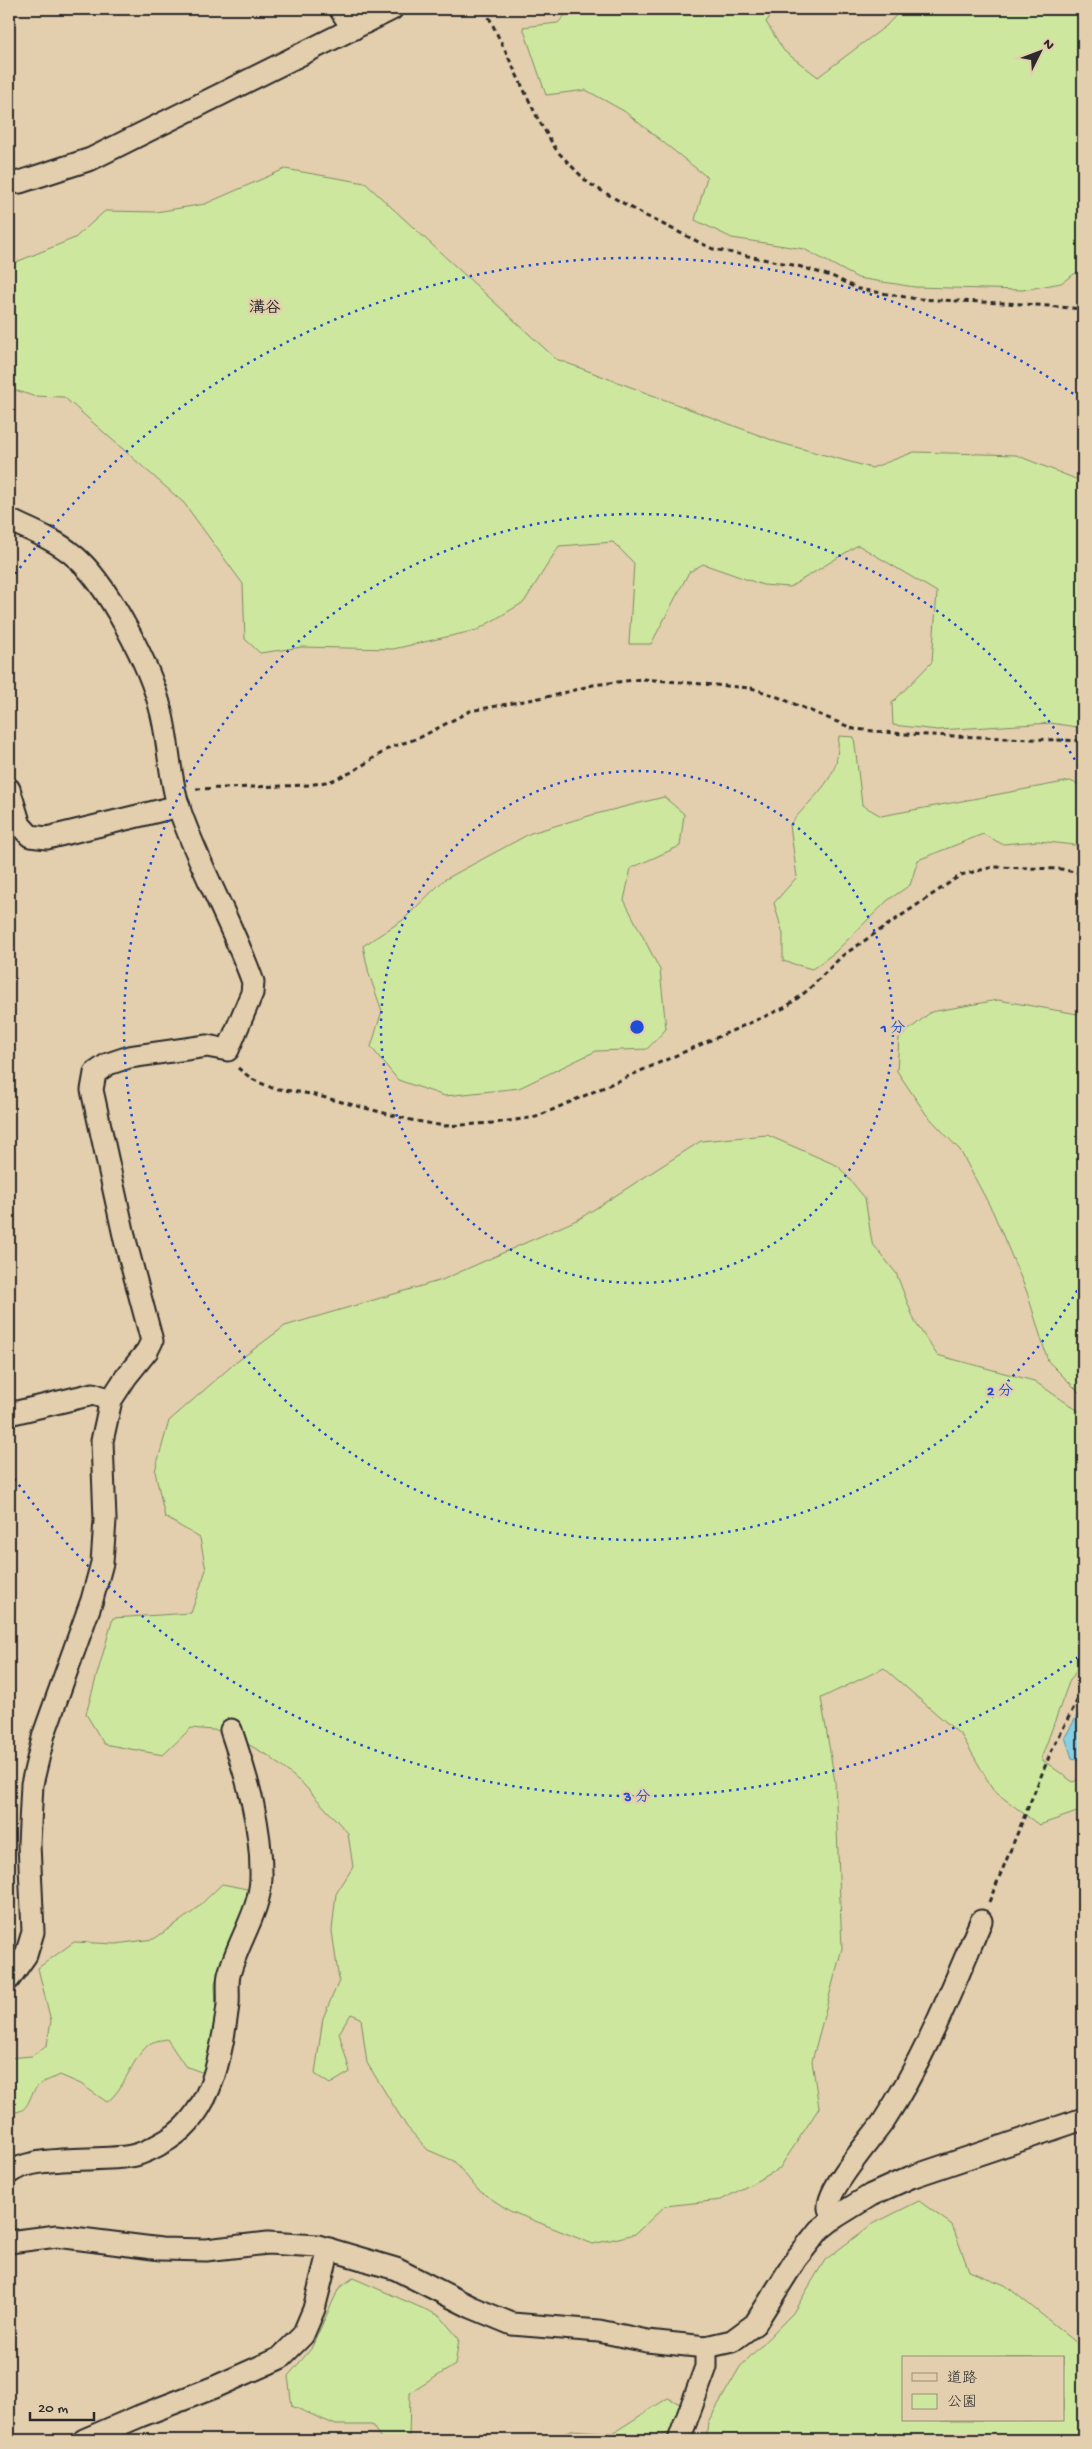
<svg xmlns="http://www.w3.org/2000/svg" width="1092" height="2449" viewBox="0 0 1092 2449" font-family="'Gochi Hand','Klee One',sans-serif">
<rect width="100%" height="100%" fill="#e3cead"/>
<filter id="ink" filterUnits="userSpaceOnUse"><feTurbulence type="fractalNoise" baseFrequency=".02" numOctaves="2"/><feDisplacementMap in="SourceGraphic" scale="10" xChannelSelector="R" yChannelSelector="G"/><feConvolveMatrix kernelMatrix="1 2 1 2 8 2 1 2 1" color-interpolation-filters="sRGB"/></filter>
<g filter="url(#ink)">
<g fill="#cde89e" stroke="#7c8a64" fill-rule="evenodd">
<path d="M571 9H775L766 22 784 51 818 77 886 26 902 9H1083V268L1061 283 1023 290 915 287 858 278 804 249 732 238 695 220 707 177 624 111 586 90 546 95 523 27 558 23Z"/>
<path d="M285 169 365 183 556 359 777 442 872 468 914 452 1016 455 1083 482V728L1051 723 938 730 893 725 892 703 932 662 937 592 858 545 790 587 763 585 703 564 689 572 651 644H629L634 563 613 542 559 546 524 602 477 630 393 649 302 647 260 653 245 639 243 584 184 503 64 397 33 396 9 388V265L75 238 105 211 156 212 205 204Z"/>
<path d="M839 736 854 737 862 805 881 816 1070 781 1083 786V846L1039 841 1002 844 983 834 918 860 910 885 888 900 834 953 812 969 783 961V934L774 903 797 877 790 825C804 805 829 788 836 763 838 754 838 744 839 736Z"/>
<path d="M664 797 684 814 680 846 631 868 624 900 660 970 666 1029 647 1049 596 1051 519 1088 445 1096 398 1080 371 1047 382 1011 369 974 363 946 403 920 444 880 531 833 592 815Z"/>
<path d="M998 1000 1083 1015V1396L1048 1361 1027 1292 993 1212 960 1150 926 1114 897 1071 899 1038 931 1012Z"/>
<path d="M767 1135 838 1166 865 1198 872 1243 896 1273 915 1322 937 1355 1034 1381 1083 1414V1661L1069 1682 1041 1759 1073 1782 1083 1778V1810L1039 1825 994 1791 962 1736 884 1668 821 1698 835 1782 842 1948 812 2061 819 2108 779 2169 721 2200 665 2206 635 2234 593 2244 510 2211 478 2190 454 2161 428 2150 407 2127 367 2063 361 2018 351 2014 339 2033 350 2072 330 2084 315 2074 323 2018 339 1981 332 1931 336 1894 353 1867 348 1833 304 1785 269 1756 224 1731 191 1728 163 1755 104 1744 86 1714 113 1618 191 1613 206 1570 200 1538 165 1517 155 1471 169 1421 234 1364 285 1326 442 1280 579 1219 701 1141Z"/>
<path d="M222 1884 247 1889 246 1908 228 1943 215 1983 217 2043 204 2073 185 2066 167 2039C161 2040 152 2041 148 2045 130 2061 125 2089 107 2102L81 2084 60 2075C54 2078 44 2081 39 2085 26 2096 32 2114 9 2112V2058L32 2056 47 2045 51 2021 38 1968 74 1942 116 1944 154 1939 193 1912Z"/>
<path d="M919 2201 952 2225 969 2271 1005 2285 1083 2348V2440H706L708 2422 740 2367 793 2313 825 2260 871 2225ZM903 2358H1063V2420H903Z"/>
<path d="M353 2278 440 2316 459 2339 455 2365 410 2393 409 2440H382L372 2425H336L292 2406 288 2376 311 2349 339 2288Z"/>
<path d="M668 2398 680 2404 673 2432 646 2440H553L572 2430 613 2433Z"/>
</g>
<path fill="#85d0e6" stroke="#618e9b" d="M1083 1705V1761L1072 1758 1065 1737Z"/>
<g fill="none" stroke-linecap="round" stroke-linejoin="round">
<defs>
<g id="minor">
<path d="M340 9 353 29"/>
<path d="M9 183 20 182 91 159 392 9"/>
<path d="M9 520C30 530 54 539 72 554 107 581 151 668 161 711 169 742 169 777 179 808 199 867 232 923 253 982L252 993 228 1050 207 1046 129 1057 108 1064 95 1073 92 1090 125 1240 152 1341 147 1351 126 1377 111 1400 102 1441 105 1520 102 1563 92 1600 44 1734 32 1784 29 1844 33 1932 26 1955 9 1979"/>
<path d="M9 789 20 825 30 836 47 838 179 806"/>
<path d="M9 1414 93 1394 111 1400"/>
<path d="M9 2173C34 2154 99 2162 131 2156 143 2154 159 2145 169 2139 213 2111 222 2052 228 2005 229 1995 227 1984 229 1975 237 1942 260 1912 261 1878 262 1826 247 1778 231 1730"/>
<path d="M834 2218C833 2215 829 2211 829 2208 826 2190 872 2138 883 2122 924 2060 952 1989 981 1921"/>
<path d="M9 2242 57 2236 161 2249 206 2250 268 2243 318 2246 396 2269 471 2307 512 2324 599 2331 647 2341 706 2347 732 2341 755 2324 796 2259 819 2230 834 2218 871 2195 911 2177 1083 2119"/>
<path d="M84 2440 140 2416 215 2387 280 2358 303 2335 314 2309 329 2249"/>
<path d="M679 2440 706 2367V2347"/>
</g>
</defs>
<use href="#minor" stroke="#2b2b2b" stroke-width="25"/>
<g stroke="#2b2b2b" stroke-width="3" stroke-dasharray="5 4" stroke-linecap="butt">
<path d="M485 9 538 119 557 151 588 183 644 215 713 249 798 266 834 277 858 289 917 299 1025 304 1083 309"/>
<path d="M196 789 309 785 331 781 352 772 391 747 419 738 470 711 556 695 593 685 642 679 751 688 773 695 854 729 904 734 1083 741"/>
<path d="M238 1068 252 1079 272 1088 311 1094 411 1120 444 1126 494 1123 536 1117 786 1007 808 990 842 956 961 875 993 867 1061 869 1083 874"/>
<path d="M989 1902 1051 1752 1083 1689"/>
</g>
<use href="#minor" stroke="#e3cead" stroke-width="21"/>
</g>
</g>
<g fill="none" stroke="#1d4ed8" stroke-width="2.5" stroke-dasharray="2.5 5">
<circle cx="637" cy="1027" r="256"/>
<path d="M1081 1284A513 513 0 1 1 1081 770"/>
<path d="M1078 1657A769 769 0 0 1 11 1474M11 580A769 769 0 0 1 1078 397"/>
</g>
<g text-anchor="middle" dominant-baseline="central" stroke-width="5" stroke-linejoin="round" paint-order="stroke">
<g font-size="16" font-weight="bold" fill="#2b2b2b" stroke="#e3cead">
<text x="265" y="309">溝谷</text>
</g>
</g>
<circle cx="637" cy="1027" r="8" fill="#1d4ed8" stroke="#e3cead" stroke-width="2.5"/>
<g font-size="15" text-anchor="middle" font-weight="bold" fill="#1d4ed8" stroke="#e3cead" stroke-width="5" stroke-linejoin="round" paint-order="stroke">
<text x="893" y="1032">1 分</text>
<text x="1000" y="1395">2 分</text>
<text x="637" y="1801">3 分</text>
</g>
<rect width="1092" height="2449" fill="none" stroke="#e3cead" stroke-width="30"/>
<rect x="15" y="15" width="1062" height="2419" fill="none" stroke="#2b2b2b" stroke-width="2" filter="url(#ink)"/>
<rect x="902" y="2356" width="162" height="65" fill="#e3cead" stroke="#998d79"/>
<rect x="912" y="2373" width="25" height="8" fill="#e3cead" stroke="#998d79"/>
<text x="947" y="2382" font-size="15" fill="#2b2b2b">道路</text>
<rect x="912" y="2394" width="25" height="15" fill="#cde89e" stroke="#998d79"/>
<text x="947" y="2406" font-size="15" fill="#2b2b2b">公園</text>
<g transform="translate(1040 52) rotate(48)" stroke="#e3cead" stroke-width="4" paint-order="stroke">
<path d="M0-4L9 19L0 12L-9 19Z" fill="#2b2b2b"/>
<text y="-8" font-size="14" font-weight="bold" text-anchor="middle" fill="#2b2b2b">N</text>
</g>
<path d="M30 2412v8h64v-8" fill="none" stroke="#2b2b2b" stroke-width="2.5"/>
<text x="38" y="2412" font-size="15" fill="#2b2b2b" stroke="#e3cead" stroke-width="4" paint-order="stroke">20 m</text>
</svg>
